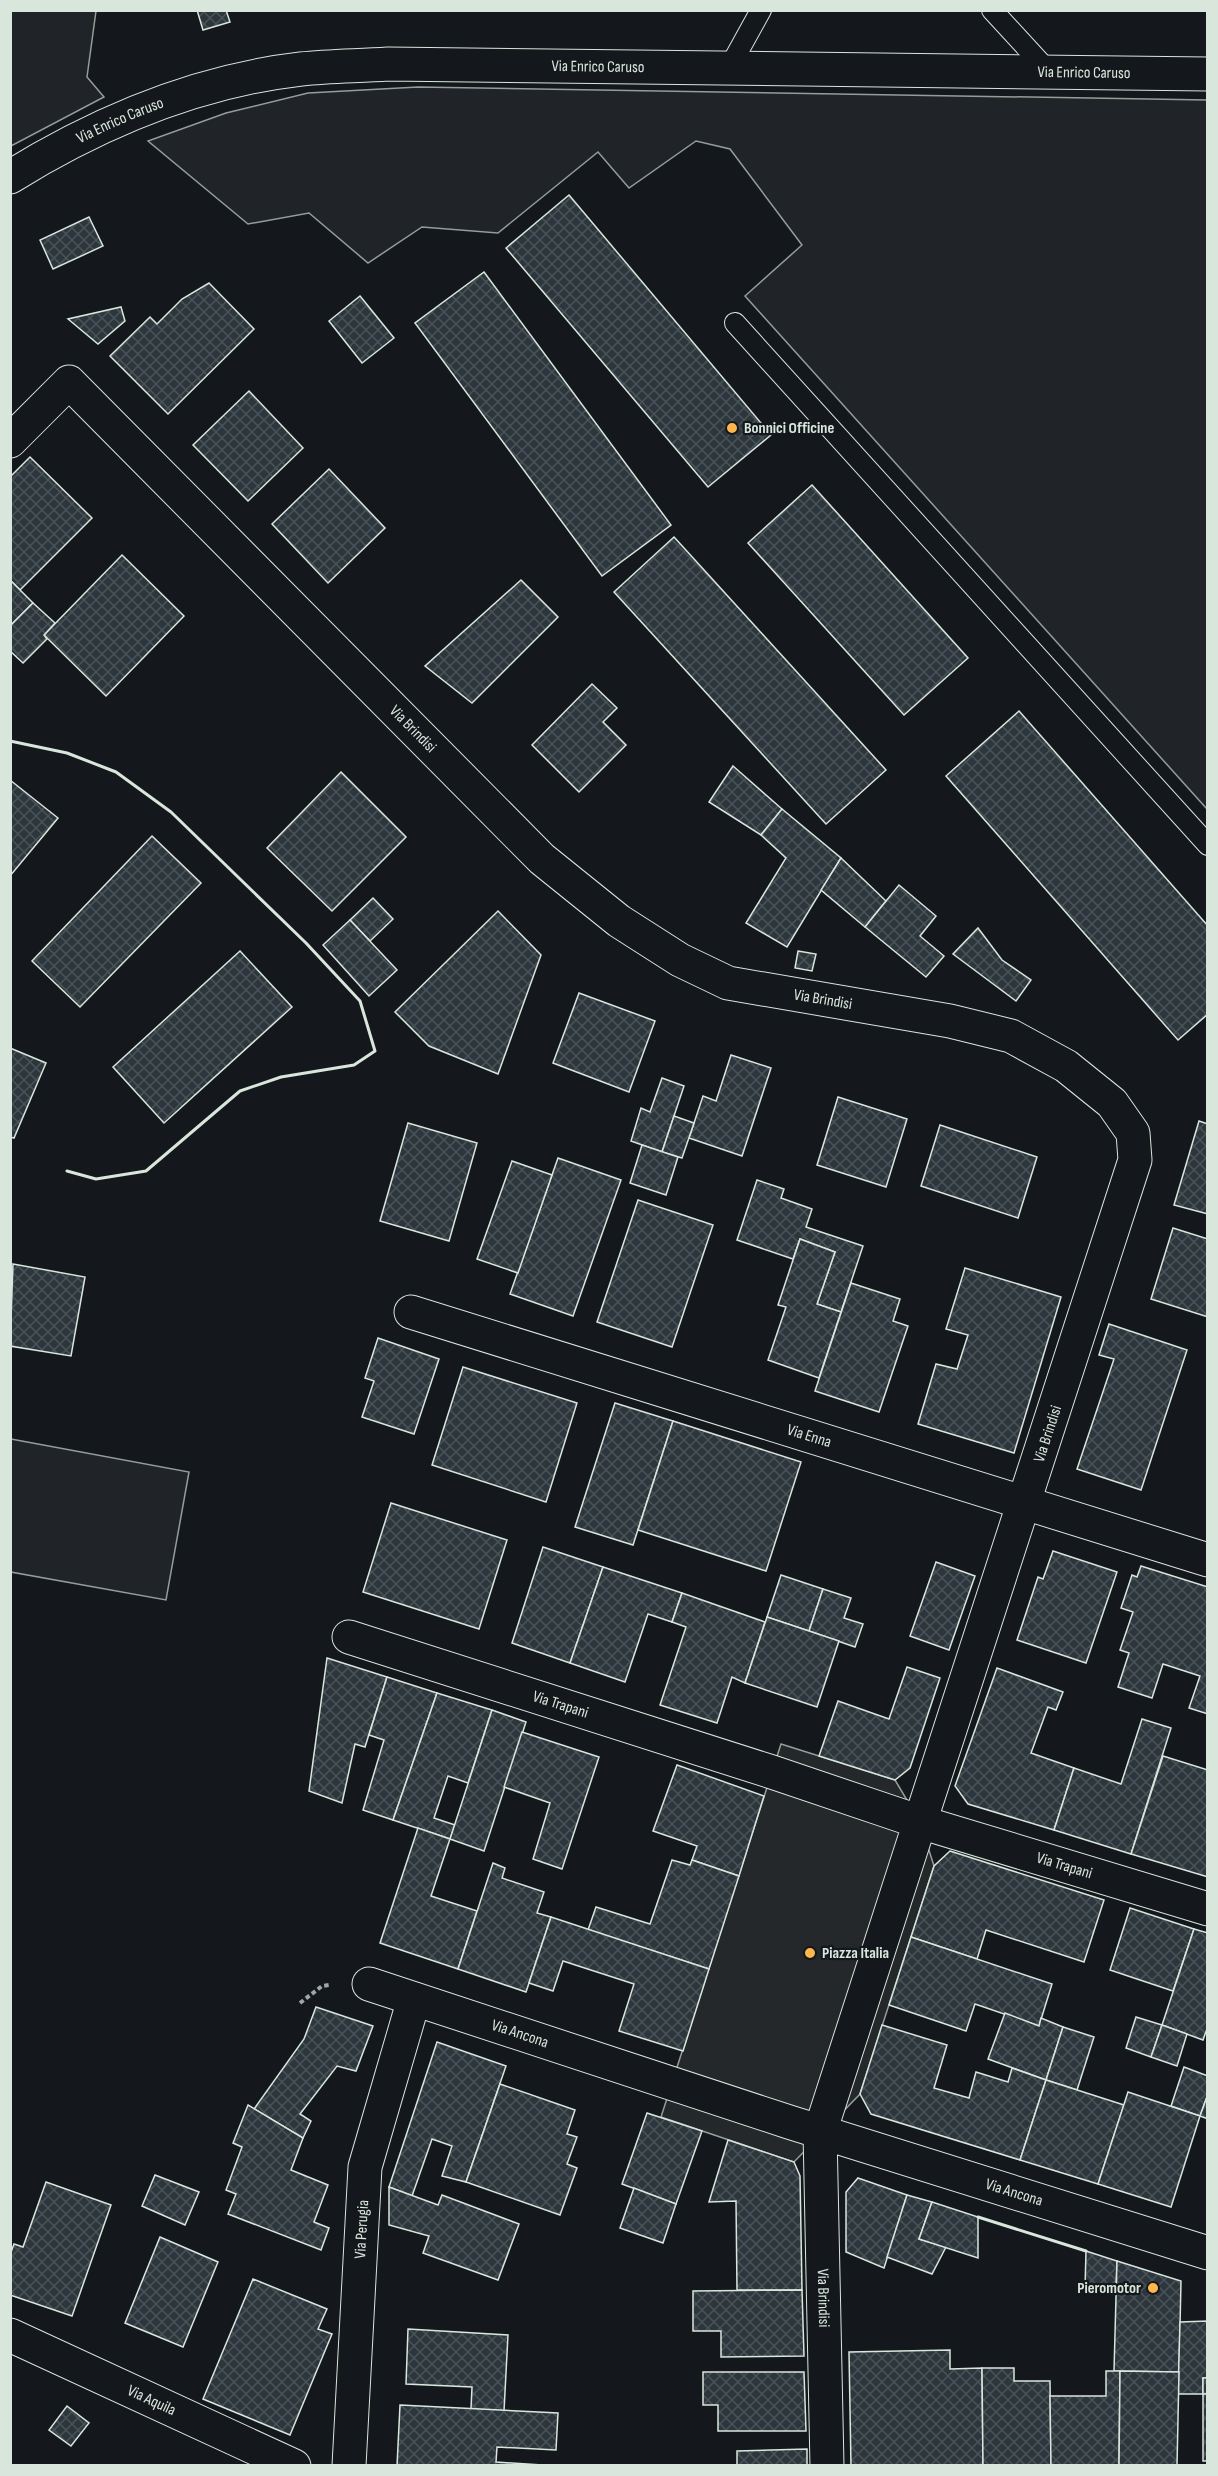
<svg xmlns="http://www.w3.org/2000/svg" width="1218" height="2476" viewBox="0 0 1218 2476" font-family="'Sofia Sans Condensed',sans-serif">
<defs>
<pattern id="building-cross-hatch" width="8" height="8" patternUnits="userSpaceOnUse" patternTransform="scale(1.5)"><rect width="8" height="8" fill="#2c363c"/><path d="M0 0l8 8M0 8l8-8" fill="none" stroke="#4a5358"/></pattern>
</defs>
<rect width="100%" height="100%" fill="#14181c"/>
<g fill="#202428" stroke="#939e99" stroke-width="1.5">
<path d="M11 10 96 11 87 77 104 97 11 146Z"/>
<path d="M418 87 1207 100V809L745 296 802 245 730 149 696 141 629 188 598 152 498 233 422 227 368 263 309 213 248 224 148 141 226 113 308 93Z"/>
<path d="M11 1439 189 1472 166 1600 11 1572Z"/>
</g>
<path fill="#24282b" stroke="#939e99" stroke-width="1.5" d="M781 1744 895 1780 920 1822 934 1866 860 2094 794 2162 661 2117Z"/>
<g fill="url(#building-cross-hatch)" stroke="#d8e6dc" stroke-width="1.5">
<path d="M197 10H226L230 22 203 30Z"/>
<path d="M569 195 771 435 708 487 506 248Z"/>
<path d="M89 217 103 246 53 269 40 240Z"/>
<path d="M484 272 671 525 602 576 415 323Z"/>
<path d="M209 283 254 329 168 414 110 356 150 317 157 324 182 299Z"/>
<path d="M360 296 394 338 362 363 329 321Z"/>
<path d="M121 307 125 321 98 344 68 319Z"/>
<path d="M249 391 303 448 248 501 193 445Z"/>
<path d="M30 457 92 518 20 590 10 580V477Z"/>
<path d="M329 469 385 528 328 583 272 524Z"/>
<path d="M812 485 968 658 904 715 748 543Z"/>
<path d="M674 537 886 770 826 824 614 592Z"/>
<path d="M122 555 184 616 106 696 44 635Z"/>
<path d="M10 580 33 603 10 626Z"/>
<path d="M521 580 558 617 472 703 425 666Z"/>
<path d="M33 603 55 623 44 635 47 639 23 663 10 651V626Z"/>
<path d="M592 684 617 708 603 722 626 745 579 792 532 745Z"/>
<path d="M1019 711 1208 926V1014L1178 1040 946 776Z"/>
<path d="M733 766 782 809 761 835 709 802Z"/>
<path d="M341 772 406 837 332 911 267 848Z"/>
<path d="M10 780 58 818 10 876Z"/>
<path d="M782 809 841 858 787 947 746 923 786 858 761 835Z"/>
<path d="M152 836 201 883 80 1007 32 961Z"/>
<path d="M841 858 886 901 865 927 821 890Z"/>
<path d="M899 885 936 916 920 936 944 956 926 977 865 927Z"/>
<path d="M373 898 393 919 370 941 350 920Z"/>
<path d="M498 911 541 955 498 1074 429 1046 395 1012Z"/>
<path d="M350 920 397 970 369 996 323 945Z"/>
<path d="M978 928 1002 960 1031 980 1016 1001 953 954Z"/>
<path d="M240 951 292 1007 164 1123 113 1067Z"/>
<path d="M798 951 816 954 812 971 795 968Z"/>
<path d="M579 993 655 1021 629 1092 553 1063Z"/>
<path d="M10 1048 46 1063 14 1138 10 1137Z"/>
<path d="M731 1055 771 1068 742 1156 689 1138 703 1096 716 1101Z"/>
<path d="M662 1078 684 1086 662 1152 631 1141 641 1108 650 1112Z"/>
<path d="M838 1097 907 1119 886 1187 817 1165Z"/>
<path d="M674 1116 694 1123 682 1158 662 1152Z"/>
<path d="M1199 1121 1208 1124V1214L1174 1205Z"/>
<path d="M408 1123 477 1143 449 1241 380 1221Z"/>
<path d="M940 1125 1037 1157 1018 1218 921 1186Z"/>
<path d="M642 1145 678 1157 666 1195 630 1183Z"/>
<path d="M558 1158 621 1180 573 1316 510 1294Z"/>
<path d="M512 1161 552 1175 518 1273 477 1259Z"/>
<path d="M757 1180 784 1189 781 1198 812 1209 806 1227 863 1246 841 1312 817 1304 835 1252 800 1239 793 1259 737 1240Z"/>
<path d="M638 1200 713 1225 672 1347 597 1322Z"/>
<path d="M1173 1228 1208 1239V1317L1151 1299Z"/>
<path d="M800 1239 835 1252 817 1304 841 1312 819 1378 768 1360 786 1307 778 1305Z"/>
<path d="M13 1264 85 1277 71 1356 10 1346Z"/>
<path d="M965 1268 1061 1297 1014 1453 918 1424 936 1364 957 1369 968 1335 946 1329Z"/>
<path d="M851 1283 900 1299 893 1321 908 1326 879 1412 815 1391Z"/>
<path d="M1109 1324 1187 1350 1141 1490 1077 1469 1114 1359 1099 1355Z"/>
<path d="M378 1338 439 1359 414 1434 362 1417 374 1381 365 1378Z"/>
<path d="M463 1367 577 1403 546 1502 432 1465Z"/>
<path d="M615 1403 673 1421 633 1545 575 1527Z"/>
<path d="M673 1421 801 1462 766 1571 638 1530Z"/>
<path d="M391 1503 507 1540 479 1629 363 1592Z"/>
<path d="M543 1547 603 1567 570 1663 512 1643Z"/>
<path d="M1053 1551 1117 1572 1086 1663 1017 1640 1038 1577 1043 1579Z"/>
<path d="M936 1562 975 1576 949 1650 910 1636Z"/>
<path d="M1141 1566 1208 1587V1714L1189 1708 1200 1676 1163 1664 1152 1698 1118 1687 1129 1653 1120 1650 1133 1612 1121 1608 1132 1575 1137 1577Z"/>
<path d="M603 1567 682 1593 672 1622 648 1614 625 1682 570 1663Z"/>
<path d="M781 1575 823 1589 809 1631 767 1617Z"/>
<path d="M823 1589 851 1598 844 1618 863 1624 855 1647 809 1631Z"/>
<path d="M682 1593 765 1622 745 1683 732 1677 717 1723 660 1705 686 1627 672 1622Z"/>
<path d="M767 1617 839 1641 817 1707 745 1683Z"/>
<path d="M327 1658 387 1677 365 1747 355 1744 342 1803 309 1791Z"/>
<path d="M907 1667 940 1678 910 1768 895 1780 819 1756 838 1701 889 1719Z"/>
<path d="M997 1668 1063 1692 1056 1710 1048 1707 1031 1753 1074 1768 1054 1830 968 1804 955 1786Z"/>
<path d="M387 1677 437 1693 393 1820 363 1810 384 1740 369 1735Z"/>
<path d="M437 1693 492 1710 468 1783 448 1776 434 1818 455 1825 450 1839 393 1820Z"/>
<path d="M492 1710 526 1722 484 1851 450 1839Z"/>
<path d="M1142 1719 1171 1728 1131 1854 1054 1830 1074 1768 1121 1784Z"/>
<path d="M522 1732 599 1757 562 1869 533 1859 550 1803 504 1787Z"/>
<path d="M1163 1756 1208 1770V1877L1131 1854Z"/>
<path d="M677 1765 764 1796 739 1876 692 1860 697 1846 653 1831Z"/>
<path d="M418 1828 450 1839 431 1896 477 1911 458 1969 380 1943Z"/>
<path d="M950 1851 1104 1900 1084 1962 986 1930 977 1959 911 1937 934 1866Z"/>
<path d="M672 1860 690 1865 692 1860 739 1876 709 1969 588 1930 596 1907 650 1924Z"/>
<path d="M493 1863 505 1868 502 1878 544 1892 537 1913 551 1917 526 1992 458 1969Z"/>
<path d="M1130 1908 1194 1929 1173 1991 1110 1970Z"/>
<path d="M551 1917 709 1969 683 2051 619 2031 634 1984 563 1961 553 1991 529 1983Z"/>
<path d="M1194 1929 1208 1933V2026L1203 2040 1162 2025Z"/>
<path d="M911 1937 1052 1984 1039 2026 975 2004 966 2031 889 2005Z"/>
<path d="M316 2007 373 2026 356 2071 337 2066 300 2114 311 2121 303 2138 254 2109 304 2039Z"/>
<path d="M1005 2013 1039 2026 1041 2018 1063 2027 1046 2080 988 2059Z"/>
<path d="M1136 2017 1162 2025 1151 2057 1126 2048Z"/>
<path d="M882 2025 947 2045 934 2088 969 2098 976 2072 1008 2082 1012 2068 1046 2080 1020 2160 871 2114 860 2094Z"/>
<path d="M1162 2025 1187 2034 1177 2066 1151 2057Z"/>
<path d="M1063 2027 1094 2037 1077 2090 1046 2080Z"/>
<path d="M437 2042 506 2066 466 2182 442 2176 452 2146 432 2139 412 2196 389 2187Z"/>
<path d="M1184 2067 1208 2076V2094L1200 2116 1171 2106Z"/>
<path d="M1046 2080 1124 2105 1098 2184 1020 2160Z"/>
<path d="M500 2084 575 2110 567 2134 577 2137 567 2164 577 2168 560 2215 466 2182Z"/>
<path d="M1128 2092 1200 2116 1171 2207 1098 2184Z"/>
<path d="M1208 2094V2119L1200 2116Z"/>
<path d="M248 2105 303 2138 291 2170 328 2185 314 2222 329 2228 321 2250 228 2214 236 2194 226 2190 242 2147 233 2143Z"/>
<path d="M647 2113 702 2131 676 2204 622 2184Z"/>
<path d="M728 2140 794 2162 800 2176 802 2290H737L736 2201 709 2202Z"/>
<path d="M155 2175 199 2192 185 2225 142 2206Z"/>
<path d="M858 2178 907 2195 884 2268 846 2252V2192Z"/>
<path d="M46 2182 111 2205 72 2316 10 2295V2255L14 2244 23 2247Z"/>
<path d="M389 2187 438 2205 442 2195 519 2224 498 2280 423 2253 429 2236 389 2225Z"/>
<path d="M634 2188 676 2204 663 2243 620 2228Z"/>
<path d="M907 2195 932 2202 919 2239 946 2247 932 2274 887 2257Z"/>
<path d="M932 2202 978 2217V2258L919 2239Z"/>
<path d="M160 2237 218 2262 183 2347 125 2323Z"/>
<path d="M1086 2251 1117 2261 1116 2290 1085 2289Z"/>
<path d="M1117 2261 1181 2281 1179 2372 1114 2371Z"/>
<path d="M253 2279 327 2309 318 2329 332 2334 290 2435 203 2399Z"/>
<path d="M802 2290 804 2356 721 2357V2331H693V2291Z"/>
<path d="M1208 2321V2378H1203V2394H1178L1180 2322Z"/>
<path d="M408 2329 508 2335 504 2411 471 2409 472 2387 406 2384Z"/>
<path d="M950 2350V2369L982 2368 983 2466H851L849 2352Z"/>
<path d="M982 2368H1014V2381H1050L1051 2466H983Z"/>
<path d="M1106 2371H1120L1119 2466H1051L1050 2396H1106Z"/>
<path d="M1120 2371 1179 2372 1177 2466H1119Z"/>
<path d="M703 2372H804L806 2431H718V2405H703Z"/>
<rect x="1203" y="2378" width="5" height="16"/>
<rect x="1203" y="2394" width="5" height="67"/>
<path d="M400 2405 558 2413 556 2450 497 2447 496 2462 558 2466H397Z"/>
<path d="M67 2406 89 2423 71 2446 49 2430Z"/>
<path d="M807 2449V2466H737V2451Z"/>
</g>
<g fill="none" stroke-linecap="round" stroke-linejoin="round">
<defs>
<g id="lane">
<path d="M992 10 1049 72"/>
<path d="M729 68 761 10"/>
<path d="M735 323 1208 845"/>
</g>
<g id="street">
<path id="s1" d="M10 177C99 122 197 81 301 69 330 66 359 66 388 64L1208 74"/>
<path id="s2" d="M10 441 69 382 542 859 619 921 680 960 728 983 950 1021 1011 1036 1066 1066 1112 1103 1133 1133 1135 1160 920 1822 1208 1909"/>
<path id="s3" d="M411 1312 1208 1560"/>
<path id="s4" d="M349 1637 772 1772 920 1822 820 2132 827 2466"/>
<path id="s5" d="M369 1984 789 2122 1208 2253"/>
<path id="s6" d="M10 2335 294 2466"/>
<path id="s7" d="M349 2466 365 2167 414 1999"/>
</g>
</defs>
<use href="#lane" stroke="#d8e6dc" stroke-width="22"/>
<use href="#street" stroke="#d8e6dc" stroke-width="35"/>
<path stroke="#9da8a2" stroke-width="4" stroke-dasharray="4.5 3" stroke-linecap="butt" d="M300 2003 322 1986 329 1985"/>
<use href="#lane" stroke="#14181c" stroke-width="20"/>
<use href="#street" stroke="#14181c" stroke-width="33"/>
<g stroke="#d8e6dc" stroke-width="3">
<path d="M10 741 67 753 116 772 171 812 306 943 360 1001 375 1051 354 1065 281 1077 240 1091 146 1171 96 1179 67 1171"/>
<path d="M978 2217 1086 2251"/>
</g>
</g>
<g fill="#ffb74d" stroke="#14181c" stroke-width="2">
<circle cx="732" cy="428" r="6"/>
<circle cx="810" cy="1953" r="6"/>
<circle cx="1153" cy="2288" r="6"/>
</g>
<g text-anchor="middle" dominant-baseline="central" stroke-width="4.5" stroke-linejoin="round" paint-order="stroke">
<g font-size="16" fill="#d8e6dc" stroke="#14181c">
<text stroke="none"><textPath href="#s1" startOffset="610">Via Enrico Caruso</textPath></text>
<text stroke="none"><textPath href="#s1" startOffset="1096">Via Enrico Caruso</textPath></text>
<text stroke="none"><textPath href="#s1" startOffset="124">Via Enrico Caruso</textPath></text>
<text stroke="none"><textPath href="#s2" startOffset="572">Via Brindisi</textPath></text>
<text stroke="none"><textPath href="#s2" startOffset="1076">Via Brindisi</textPath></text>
<text transform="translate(1048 1434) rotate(-72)">Via Brindisi</text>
<text stroke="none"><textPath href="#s3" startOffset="417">Via Enna</textPath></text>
<text stroke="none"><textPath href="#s4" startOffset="222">Via Trapani</textPath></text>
<text stroke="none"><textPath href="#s2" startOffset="2300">Via Trapani</textPath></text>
<text stroke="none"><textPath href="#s5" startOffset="159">Via Ancona</textPath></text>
<text stroke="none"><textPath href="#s5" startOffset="678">Via Ancona</textPath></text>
<text stroke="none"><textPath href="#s7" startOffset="237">Via Perugia</textPath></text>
<text stroke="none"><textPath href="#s4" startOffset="1092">Via Brindisi</textPath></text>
<text stroke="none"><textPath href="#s6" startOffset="156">Via Aquila</textPath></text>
</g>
<g font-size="16" font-weight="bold" fill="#d8e6dc" stroke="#14181c" text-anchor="start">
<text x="744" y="428">Bonnici Officine</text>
<text x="822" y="1953">Piazza Italia</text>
<text x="1141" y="2288" text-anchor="end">Pieromotor</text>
</g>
</g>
<rect width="1218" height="2476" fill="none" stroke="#d8e6dc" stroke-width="24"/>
</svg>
